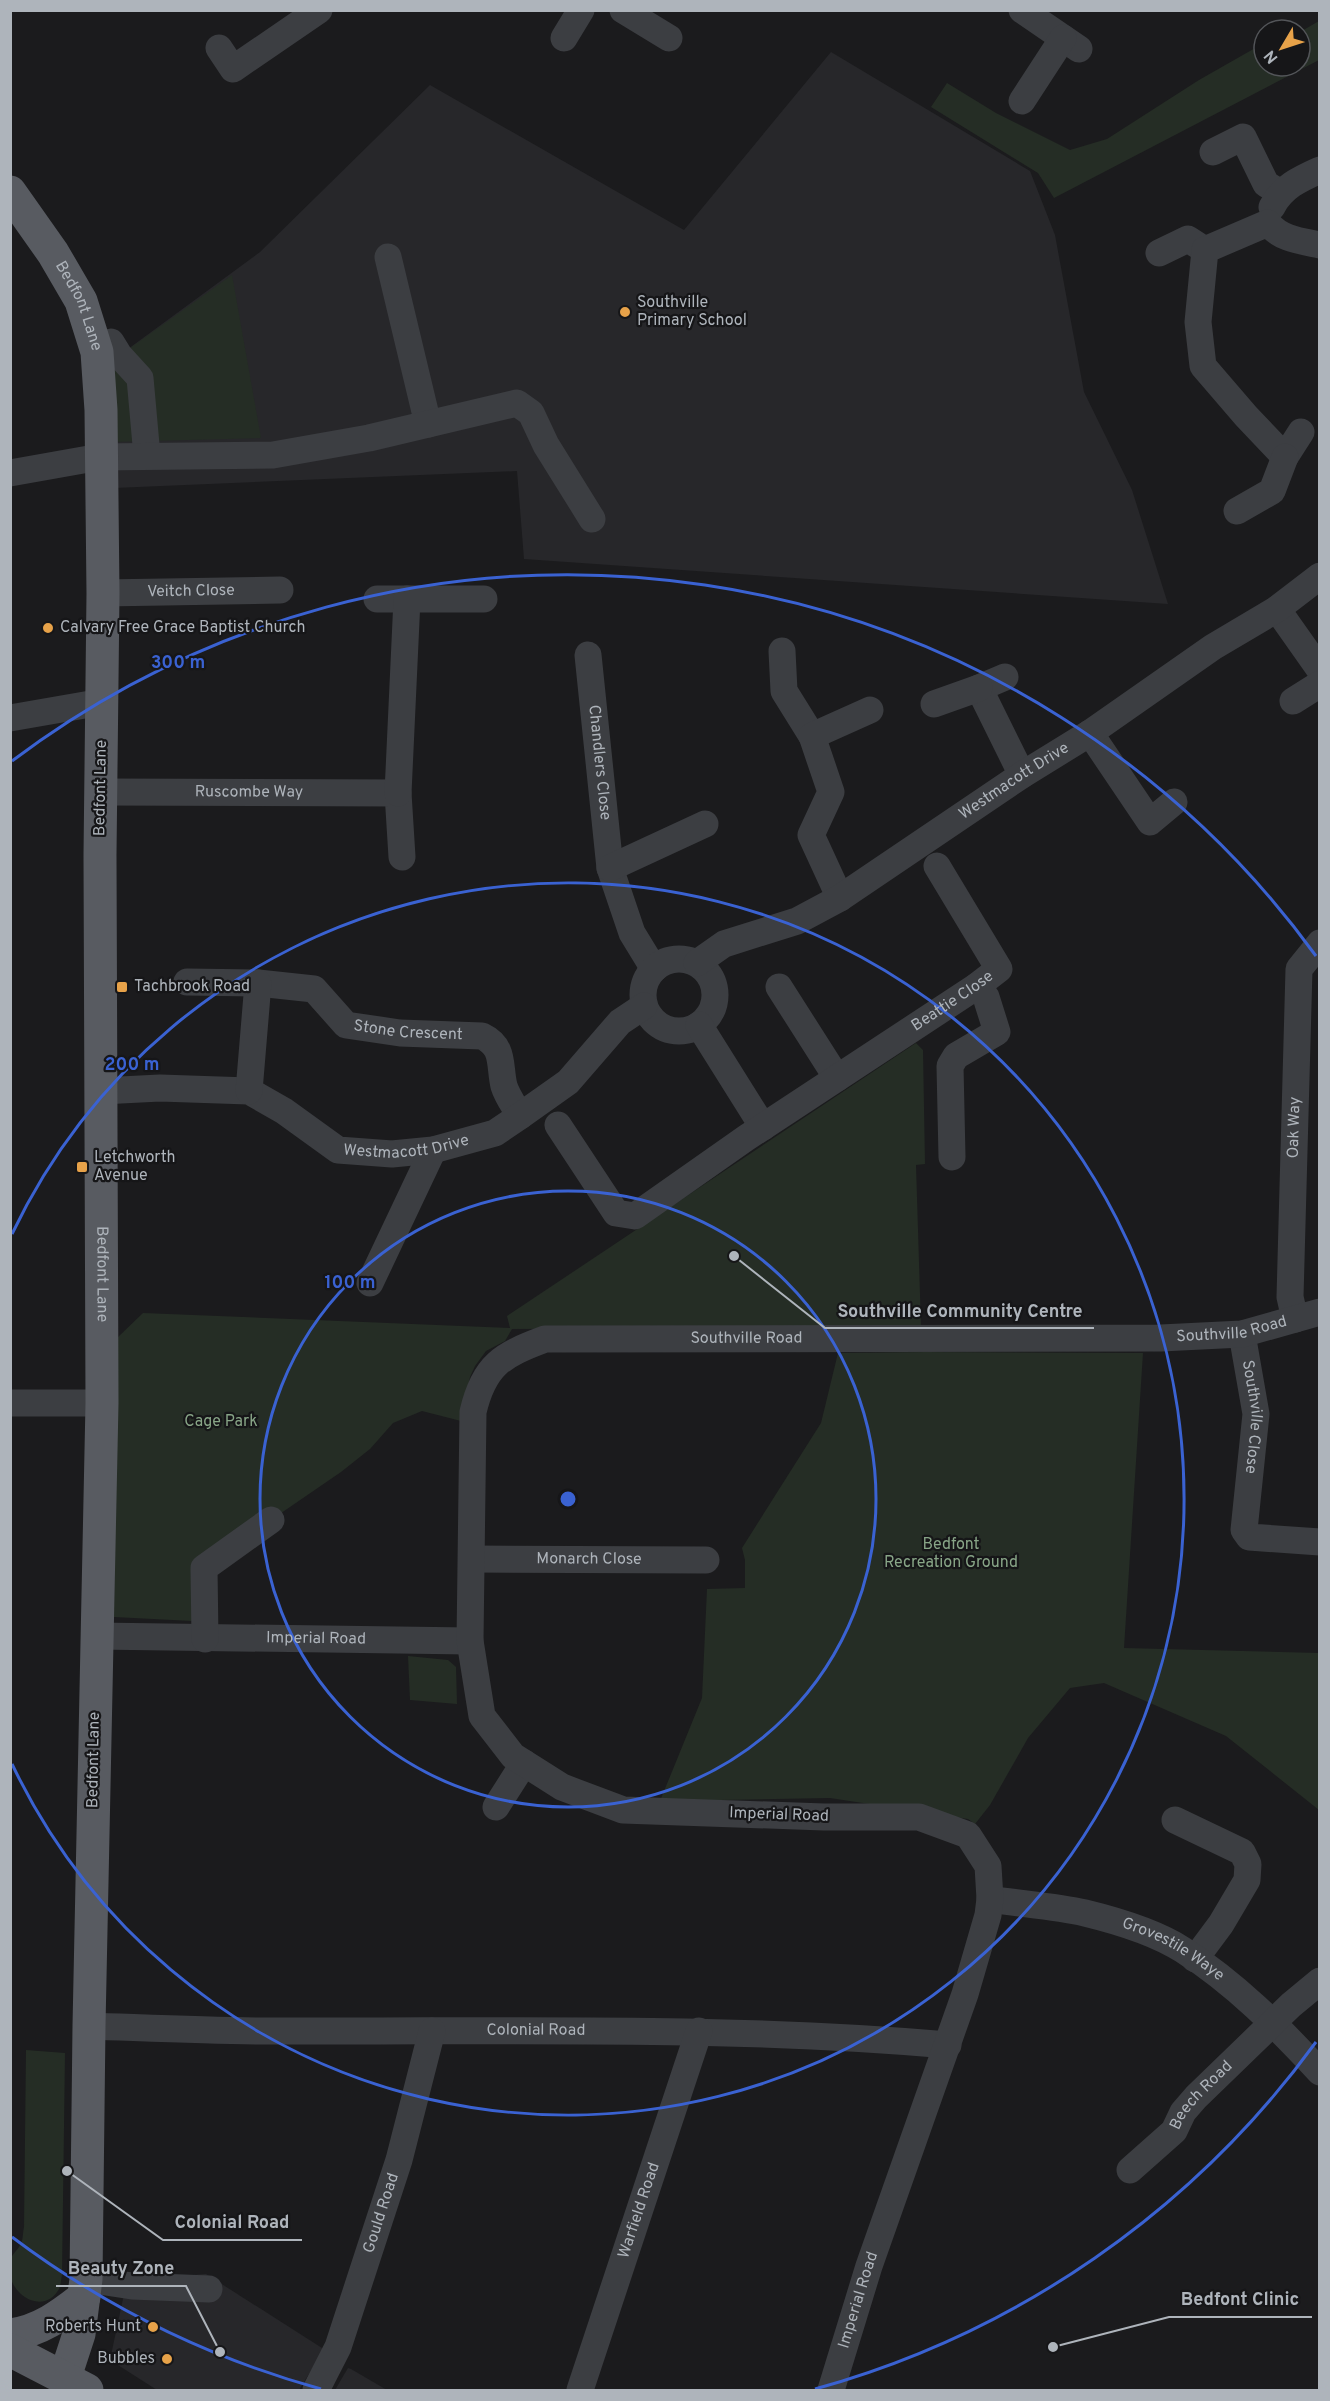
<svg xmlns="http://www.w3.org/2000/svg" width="1330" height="2401" viewBox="0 0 1330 2401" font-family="Overpass,sans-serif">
<rect width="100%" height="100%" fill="#1b1b1d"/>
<g fill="#27272a">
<path d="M831 52 1030 171 1055 235 1084 392 1132 490 1168 604 524 559 517 471 114 488 109 363 260 252 430 85 684 230Z"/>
<path d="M206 2274 322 2348V2353L299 2390H157L110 2360 127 2280Z"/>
<path d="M348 2368 351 2369 387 2390H335Z"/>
</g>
<g fill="#252d25">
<path d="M1319 21V60L1054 198 1038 173 931 107 947 83 996 113 1070 150 1107 139 1199 80 1264 43V66H1300V32Z"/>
<path d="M232 275 261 438 112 442 109 363Z"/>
<path d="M916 1043 923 1050 925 1164 916 1165 921 1327 512 1329 505 1341 486 1351 475 1366 470 1377 461 1421 422 1411 393 1423 370 1449 341 1472 271 1520 195 1560 192 1621 114 1617 116 1339 143 1313 510 1328 507 1316Z"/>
<path d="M926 1352 1143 1353 1124 1648 1319 1653V1810L1226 1736 1104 1683 1070 1688 1028 1738 990 1805 975 1824 968 1819 830 1798 660 1801 702 1698 707 1589 745 1588V1560L742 1548 821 1423 838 1353Z"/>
<path d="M408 1656 448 1660 456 1667 457 1704 410 1700Z"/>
<path d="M26 2050 65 2053 62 2275C61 2279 61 2285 59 2289 45 2314 14 2298 10 2275 7 2253 16 2256 22 2241 23 2237 23 2231 24 2227Z"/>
</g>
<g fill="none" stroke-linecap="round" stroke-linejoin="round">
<g stroke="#3c3e42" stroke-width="27">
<path d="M623 10 669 38"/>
<path d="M1022 10 1079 49"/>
<path d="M564 38 581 10"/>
<path d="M219 48 233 69 319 10"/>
<path d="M1022 101 1063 38"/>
<path d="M1213 152 1243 137 1266 184 1281 193"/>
<path d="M1272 207C1282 187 1300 179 1320 170"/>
<path d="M1159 253 1188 239 1205 250"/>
<path d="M388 257 428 424"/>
<path d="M97 352 111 342 119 355 140 378 146 445"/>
<path d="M1301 432 1285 457 1246 416 1203 366 1198 322 1205 250 1268 223C1280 239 1301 241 1320 245"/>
<path d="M10 473 100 457 273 455 369 438 517 403 531 413 546 445 592 519"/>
<path d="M1237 511 1272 491 1285 457"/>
<path id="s1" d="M103 593 280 590"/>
<path d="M377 599H407"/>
<path d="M1277 609 1320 670"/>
<path d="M782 651 784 691 812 736"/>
<path id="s2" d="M588 655 610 868 632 933 654 969"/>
<path d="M1005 677 979 688 1022 775"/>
<path d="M1293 701 1320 684"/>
<path d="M934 704 979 688"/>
<path d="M10 718 102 702"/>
<path d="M1090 733 1150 822 1174 802"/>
<path id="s3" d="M102 792 398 793 402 857"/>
<path d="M398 793 407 599H484"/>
<path d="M610 868 705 824"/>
<path d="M840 898 811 835 831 792 812 736 870 710"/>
<circle cx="679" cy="995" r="36"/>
<path id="s4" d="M697 963 724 944 797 921 840 898 1022 775 1090 733 1213 647 1277 609 1320 576"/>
<path id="s5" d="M187 982 258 983 314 989 346 1025 400 1033 482 1036C505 1047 499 1065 504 1086 507 1096 515 1107 520 1116"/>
<path d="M779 987 837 1078"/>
<path d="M699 1025 763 1127"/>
<path id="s6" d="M101 1091 160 1088 249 1091 284 1111 338 1150 392 1154 433 1150 495 1133 520 1116 568 1082 620 1022 644 1006"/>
<path d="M249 1091 258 983"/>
<path id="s7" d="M558 1125 616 1213 635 1216 746 1138 977 986 999 969 937 866"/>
<path d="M952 1157 950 1066 956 1056 997 1032 986 997 977 986"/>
<path d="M370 1283 433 1150"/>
<path id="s8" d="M1295 1319 1290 1297 1299 969 1320 943"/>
<path id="s9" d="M1242 1334 1256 1414 1244 1530 1249 1537 1320 1542"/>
<path d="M10 1403H102"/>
<path id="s10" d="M472 1559 706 1560"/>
<path id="s11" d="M96 1636 470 1641"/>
<path d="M205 1639 204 1568 271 1520"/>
<path d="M496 1807 524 1763"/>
<path d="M1175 1820 1242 1852 1248 1864 1247 1880 1221 1924 1195 1959"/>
<path id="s12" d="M990 1899C1021 1904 1054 1906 1085 1913 1118 1921 1155 1932 1183 1950 1236 1984 1278 2027 1320 2072"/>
<path id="s13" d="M89 2026C149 2028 209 2031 270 2031 496 2032 722 2025 948 2045"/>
<path id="s14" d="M1130 2170 1174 2131 1183 2112 1196 2097 1291 2005 1320 1981"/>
<path d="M86 2279 132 2286 209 2289"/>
<path id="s15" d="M316 2390 338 2347 399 2160 432 2031"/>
<path id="s16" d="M580 2390 699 2031"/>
<path id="s17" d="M831 2390 869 2266 965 1994 988 1915 990 1899 988 1866 968 1835 919 1817H824L623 1810 562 1787 513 1756 482 1716 470 1641 473 1412C484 1365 502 1355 545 1339L1161 1338 1242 1334 1320 1312"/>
</g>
<g stroke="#585b61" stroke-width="33">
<path id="s18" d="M10 192 53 253 81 301 97 352 101 410 103 593 100 855 102 1403 89 2026 86 2279 79 2334 65 2377"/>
<path d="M10 2335C40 2331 61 2315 84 2297"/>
<path d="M10 2350 87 2390"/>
</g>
</g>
<g fill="none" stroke="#3a62d2" stroke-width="3">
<circle cx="568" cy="1499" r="308"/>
<path d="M12 1234A616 616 0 1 1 12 1764"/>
<path d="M1316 2042A924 924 0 0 1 815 2389M321 2389A924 924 0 0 1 12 2237M12 761A924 924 0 0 1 1316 956"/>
</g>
<g fill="#e7a249" stroke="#161618" stroke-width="2">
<circle cx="625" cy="312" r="6"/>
<circle cx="48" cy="628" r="6"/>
<rect x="116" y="981" width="12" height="12" rx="3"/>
<rect x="76" y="1161" width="12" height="12" rx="3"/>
<circle cx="153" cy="2327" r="6"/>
<circle cx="167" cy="2359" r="6"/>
</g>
<g text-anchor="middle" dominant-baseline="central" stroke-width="4.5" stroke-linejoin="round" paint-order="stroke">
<g font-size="16" fill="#aeb4bb" stroke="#161618" text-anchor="start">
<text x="637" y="303">Southville<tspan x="637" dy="18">Primary School</tspan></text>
<text x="60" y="628">Calvary Free Grace Baptist Church</text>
<text x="134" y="987">Tachbrook Road</text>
<text x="94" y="1158">Letchworth<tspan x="94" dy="18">Avenue</tspan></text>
<text x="141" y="2327" text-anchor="end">Roberts Hunt</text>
<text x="155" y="2359" text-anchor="end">Bubbles</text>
</g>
<g font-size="16" fill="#aeb4bb" stroke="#161618">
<text stroke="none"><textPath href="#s18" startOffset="134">Bedfont Lane</textPath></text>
<text stroke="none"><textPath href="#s1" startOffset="88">Veitch Close</textPath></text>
<text stroke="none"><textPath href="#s2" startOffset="108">Chandlers Close</textPath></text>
<text stroke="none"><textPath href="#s4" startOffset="368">Westmacott Drive</textPath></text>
<text transform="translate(101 788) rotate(-89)">Bedfont Lane</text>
<text stroke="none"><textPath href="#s3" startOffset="147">Ruscombe Way</textPath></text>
<text stroke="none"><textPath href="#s7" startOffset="508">Beattie Close</textPath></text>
<text stroke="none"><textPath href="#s5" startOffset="238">Stone Crescent</textPath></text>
<text stroke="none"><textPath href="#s8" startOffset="192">Oak Way</textPath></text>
<text stroke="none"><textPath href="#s6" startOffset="324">Westmacott Drive</textPath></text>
<text stroke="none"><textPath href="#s18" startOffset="1106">Bedfont Lane</textPath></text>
<text stroke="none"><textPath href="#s17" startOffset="2210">Southville Road</textPath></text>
<text stroke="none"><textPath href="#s17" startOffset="1724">Southville Road</textPath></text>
<text stroke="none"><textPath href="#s9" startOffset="84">Southville Close</textPath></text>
<text stroke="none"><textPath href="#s10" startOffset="117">Monarch Close</textPath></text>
<text stroke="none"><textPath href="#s11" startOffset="220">Imperial Road</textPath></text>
<text transform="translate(94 1760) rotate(-89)">Bedfont Lane</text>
<text transform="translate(779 1815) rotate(2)">Imperial Road</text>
<text stroke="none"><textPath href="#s12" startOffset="192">Grovestile Waye</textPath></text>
<text stroke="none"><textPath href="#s13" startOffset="447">Colonial Road</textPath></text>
<text stroke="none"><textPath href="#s14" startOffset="104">Beech Road</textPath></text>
<text stroke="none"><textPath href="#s16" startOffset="189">Warfield Road</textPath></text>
<text stroke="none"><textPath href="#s15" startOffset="189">Gould Road</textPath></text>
<text stroke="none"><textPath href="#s17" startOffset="94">Imperial Road</textPath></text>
</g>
<g font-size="16" fill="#88a587" stroke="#161618">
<text x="221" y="1422">Cage Park</text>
<text x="951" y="1545">Bedfont<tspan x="951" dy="18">Recreation Ground</tspan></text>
</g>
</g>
<circle cx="568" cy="1499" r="9" fill="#3a62d2" stroke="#161618" stroke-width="3"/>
<g font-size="18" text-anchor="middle" font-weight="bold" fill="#3a62d2" stroke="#161618" stroke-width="4.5" stroke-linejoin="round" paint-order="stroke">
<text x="178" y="668">300 m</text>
<text x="132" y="1070">200 m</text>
<text x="350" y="1288">100 m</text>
</g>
<path fill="none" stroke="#aeb4bb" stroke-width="2" d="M734 1256L825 1328H1094M67 2171L163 2240H302M220 2352L186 2286H56M1053 2347L1169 2317H1312"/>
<g fill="#aeb4bb" stroke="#161618" stroke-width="2">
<circle cx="734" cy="1256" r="6"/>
<circle cx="67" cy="2171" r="6"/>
<circle cx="220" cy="2352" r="6"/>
<circle cx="1053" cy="2347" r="6"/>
</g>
<g font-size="18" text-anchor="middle" font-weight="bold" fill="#aeb4bb" stroke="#161618" stroke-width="4.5" stroke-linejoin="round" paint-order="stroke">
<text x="960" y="1317">Southville Community Centre</text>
<text x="232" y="2228">Colonial Road</text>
<text x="121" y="2274">Beauty Zone</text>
<text x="1240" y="2305">Bedfont Clinic</text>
</g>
<rect width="1330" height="2401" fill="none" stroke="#aeb4bb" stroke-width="24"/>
<g transform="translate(1282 48) rotate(231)"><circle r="28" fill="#161618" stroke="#535559" stroke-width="1.5"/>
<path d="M0-4.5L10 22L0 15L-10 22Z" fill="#e7a249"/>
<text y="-9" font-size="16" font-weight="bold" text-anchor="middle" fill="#aeb4bb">N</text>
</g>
</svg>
